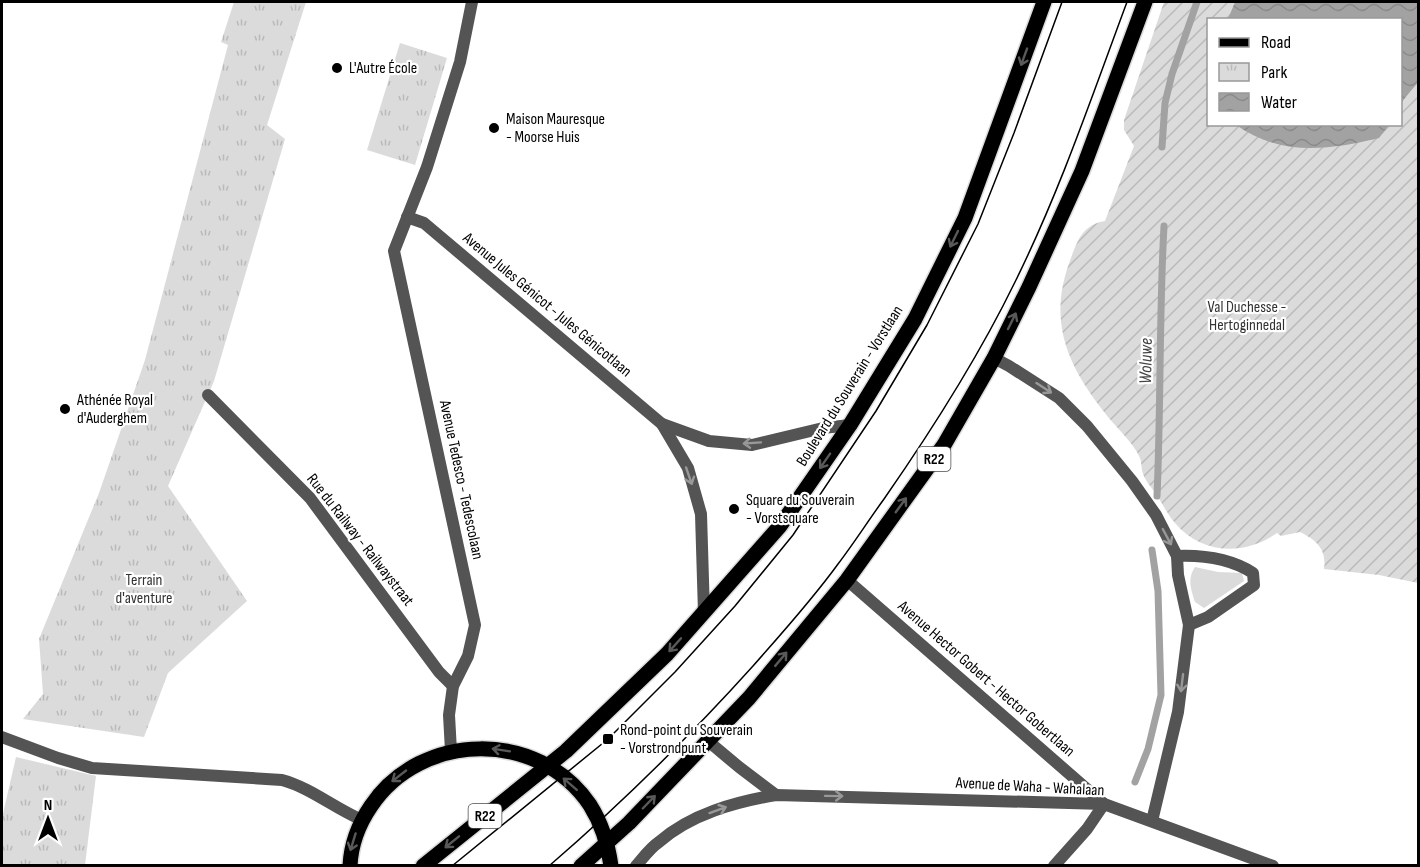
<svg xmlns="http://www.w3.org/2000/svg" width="1420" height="867" viewBox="0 0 1420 867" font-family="'Sofia Sans Condensed',sans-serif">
<defs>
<pattern id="park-tufts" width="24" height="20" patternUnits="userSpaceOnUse" patternTransform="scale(1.5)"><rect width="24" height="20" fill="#dbdbdb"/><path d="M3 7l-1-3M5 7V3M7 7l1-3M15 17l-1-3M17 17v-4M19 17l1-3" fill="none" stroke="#bababa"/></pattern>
<pattern id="garden-furrows" width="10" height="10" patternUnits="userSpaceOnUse" patternTransform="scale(1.5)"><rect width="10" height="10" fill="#dbdbdb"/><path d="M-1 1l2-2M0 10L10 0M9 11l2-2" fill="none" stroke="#bababa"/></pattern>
<pattern id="water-waves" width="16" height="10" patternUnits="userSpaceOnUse" patternTransform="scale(1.5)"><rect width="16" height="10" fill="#a2a2a2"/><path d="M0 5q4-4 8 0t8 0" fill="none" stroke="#8a8a8a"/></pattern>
</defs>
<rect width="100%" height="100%" fill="#fff"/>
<path fill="#dbdbdb" d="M1195 567 1218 572 1242 573 1244 581 1204 608 1195 602C1191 589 1187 579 1195 567Z"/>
<g fill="url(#park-tufts)">
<path d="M234 2H306L267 125 285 139 214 381 168 486 247 601 168 673 144 737 23 719 43 694 39 639 99 493 145 360 228 45 221 42Z"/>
<path d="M400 43 447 58 415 165 367 150Z"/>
<path d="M16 757 96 776 85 865H2V818Z"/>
</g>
<path fill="url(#garden-furrows)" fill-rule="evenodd" d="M1164 2H1418V583L1379 575 1324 569C1327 549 1316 540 1300 532L1281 536 1277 533C1245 556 1202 555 1175 523 1168 515 1163 505 1158 497 1153 489 1146 482 1143 474 1141 468 1142 461 1139 456 1134 444 1117 428 1108 417 1068 367 1046 322 1071 258 1078 239 1083 225 1105 221L1134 146 1124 130V120ZM1208 20H1400V124H1208Z"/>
<g fill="url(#water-waves)">
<path d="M1235 2H1418V82L1401 103 1400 20 1228 19Z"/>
<path d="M1236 125H1389L1379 138C1328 150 1282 157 1236 125Z"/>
</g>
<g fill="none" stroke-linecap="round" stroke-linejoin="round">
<g stroke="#a2a2a2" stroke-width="7">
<path d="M1162 147 1165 103 1172 74 1197 2"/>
<path d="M1157 496C1161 406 1159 316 1164 226"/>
<path d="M1135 782 1148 749 1161 695 1158 591 1152 550"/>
</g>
<defs>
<g id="primary">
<path d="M350 866C351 843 358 825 371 806 421 731 539 729 590 805 602 824 608 844 611 866"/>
<path d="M423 866 566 751 667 654 780 526 850 425 915 319 965 218 1044 2"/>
<path d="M581 866 629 823 749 698 847 580 944 445 994 358 1029 287 1082 171 1145 2"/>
</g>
</defs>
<use href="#primary" stroke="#dbdbdb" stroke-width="18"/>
<g stroke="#545454" stroke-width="12">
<path d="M407 217 424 223 662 424 688 468 701 514 704 613"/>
<path d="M994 358 1009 366 1059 398 1087 426 1132 481 1156 515 1177 556 1178 575 1189 625 1178 712 1152 821"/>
<path d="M208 395 310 498 439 672 453 686"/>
<path d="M662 424 709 441 752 445 823 428 850 425"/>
<path d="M1177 556C1203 555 1231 559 1253 573L1254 585 1208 617 1189 625"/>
<path d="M847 580 1104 804"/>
<path d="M2 737 58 758 92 768 282 780C311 788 334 808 362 820"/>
<path d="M708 741 739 767 776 795"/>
<path d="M451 751 449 715 453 686 468 656 475 625 394 251 427 167 460 62 472 2"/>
<path d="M636 866C643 858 650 848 659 842 691 814 735 802 776 795L1104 804 1273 866"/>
<path d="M1054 866 1087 829 1104 804"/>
</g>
<use href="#primary" stroke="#000" stroke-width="15"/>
<g stroke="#000" stroke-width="1.5">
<path d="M452 866 608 739 675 672 735 606 793 535 876 411 927 325 978 224 1014 133 1062 2"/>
<path d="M549 866C622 803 689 737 753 666 782 633 812 600 838 564 854 543 868 521 884 499 932 430 978 358 1015 282 1060 191 1092 96 1127 2"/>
</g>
</g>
<defs><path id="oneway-shaft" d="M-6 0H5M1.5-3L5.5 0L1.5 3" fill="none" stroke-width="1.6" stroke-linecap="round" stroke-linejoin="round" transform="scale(1.5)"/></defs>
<g stroke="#595959">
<use href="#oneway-shaft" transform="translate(1024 57) rotate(110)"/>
<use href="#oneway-shaft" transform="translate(954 239) rotate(116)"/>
<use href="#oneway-shaft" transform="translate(1012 321) rotate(-64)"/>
<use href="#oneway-shaft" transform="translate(825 461) rotate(125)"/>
<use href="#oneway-shaft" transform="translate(901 505) rotate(-54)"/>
<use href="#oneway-shaft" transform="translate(675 645) rotate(132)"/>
<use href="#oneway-shaft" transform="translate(781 659) rotate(-50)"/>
<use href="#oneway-shaft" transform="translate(501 750) rotate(-171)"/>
<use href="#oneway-shaft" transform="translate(399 776) rotate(142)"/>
<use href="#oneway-shaft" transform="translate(570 784) rotate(-139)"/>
<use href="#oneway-shaft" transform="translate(649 802) rotate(-46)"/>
<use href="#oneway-shaft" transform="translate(353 842) rotate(107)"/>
<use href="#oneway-shaft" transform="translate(452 842) rotate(141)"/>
</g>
<g stroke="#989898">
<use href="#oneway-shaft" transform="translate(1044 388) rotate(33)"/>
<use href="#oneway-shaft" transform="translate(752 443) rotate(176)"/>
<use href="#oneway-shaft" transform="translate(689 476) rotate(71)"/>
<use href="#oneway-shaft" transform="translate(1167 537) rotate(62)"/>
<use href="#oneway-shaft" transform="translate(1182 683) rotate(97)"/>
<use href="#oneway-shaft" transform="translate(834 796) rotate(1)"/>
<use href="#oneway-shaft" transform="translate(718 810) rotate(-20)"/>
</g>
<g fill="#000" stroke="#fff" stroke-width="2">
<circle cx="337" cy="68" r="6"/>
<circle cx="494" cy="128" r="6"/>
<circle cx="65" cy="409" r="6"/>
<circle cx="734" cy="509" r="6"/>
<rect x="602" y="733" width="12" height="12" rx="3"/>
</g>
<g text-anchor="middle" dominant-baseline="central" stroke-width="4.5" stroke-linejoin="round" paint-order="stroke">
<g fill="#fff" stroke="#4c4c4c" stroke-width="1.5">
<rect x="917.5" y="447" width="33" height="24" rx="4.5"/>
<rect x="468.5" y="804" width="33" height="24" rx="4.5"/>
</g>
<g font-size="15" font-weight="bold" fill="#000">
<text x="934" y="459">R22</text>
<text x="485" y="816">R22</text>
</g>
<g font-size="16" fill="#000" stroke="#fff" text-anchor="start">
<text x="349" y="68">L'Autre École</text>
<text x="506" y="119">Maison Mauresque<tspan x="506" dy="18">- Moorse Huis</tspan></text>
<text x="77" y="400">Athénée Royal<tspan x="77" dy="18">d'Auderghem</tspan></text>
<text x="746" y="500">Square du Souverain<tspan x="746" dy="18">- Vorstsquare</tspan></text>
<text x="620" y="730">Rond-point du Souverain<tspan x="620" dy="18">- Vorstrondpunt</tspan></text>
</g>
<g font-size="16" fill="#000" stroke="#fff">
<text transform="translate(547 305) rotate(40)">Avenue Jules Génicot - Jules Génicotlaan</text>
<text transform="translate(850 386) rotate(-58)">Boulevard du Souverain - Vorstlaan</text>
<text transform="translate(461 480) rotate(78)">Avenue Tedesco - Tedescolaan</text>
<text transform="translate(360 540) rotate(52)">Rue du Railway - Railwaystraat</text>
<text transform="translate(986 679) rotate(41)">Avenue Hector Gobert - Hector Gobertlaan</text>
<text transform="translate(1030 787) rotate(3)">Avenue de Waha - Wahalaan</text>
</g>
<g font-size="16" fill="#323232" stroke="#fff">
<text x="1247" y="307">Val Duchesse -<tspan x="1247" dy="18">Hertoginnedal</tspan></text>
<text x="144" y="580">Terrain<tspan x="144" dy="18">d'aventure</tspan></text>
</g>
<g font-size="18" font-style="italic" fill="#434343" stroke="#fff">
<text transform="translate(1146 361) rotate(-89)">Woluwe</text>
</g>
</g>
<rect width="1420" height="867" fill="none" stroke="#000000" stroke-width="6"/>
<rect x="1207" y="18" width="195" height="108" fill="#ffffff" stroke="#999999" stroke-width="1.5"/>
<rect x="1219" y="38" width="30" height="9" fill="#000000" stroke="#999999" stroke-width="1.5"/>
<text x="1261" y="48" font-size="18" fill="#000000">Road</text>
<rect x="1219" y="63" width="30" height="18" fill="url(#park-tufts)" stroke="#999999" stroke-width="1.5"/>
<text x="1261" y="78" font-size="18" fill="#000000">Park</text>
<rect x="1219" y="93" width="30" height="18" fill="url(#water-waves)" stroke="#999999" stroke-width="1.5"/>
<text x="1261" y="108" font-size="18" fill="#000000">Water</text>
<g transform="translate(48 819)" stroke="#ffffff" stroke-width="4.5" paint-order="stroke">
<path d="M0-4.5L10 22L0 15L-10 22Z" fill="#000000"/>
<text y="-9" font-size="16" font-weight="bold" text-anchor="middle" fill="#000000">N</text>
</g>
</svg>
